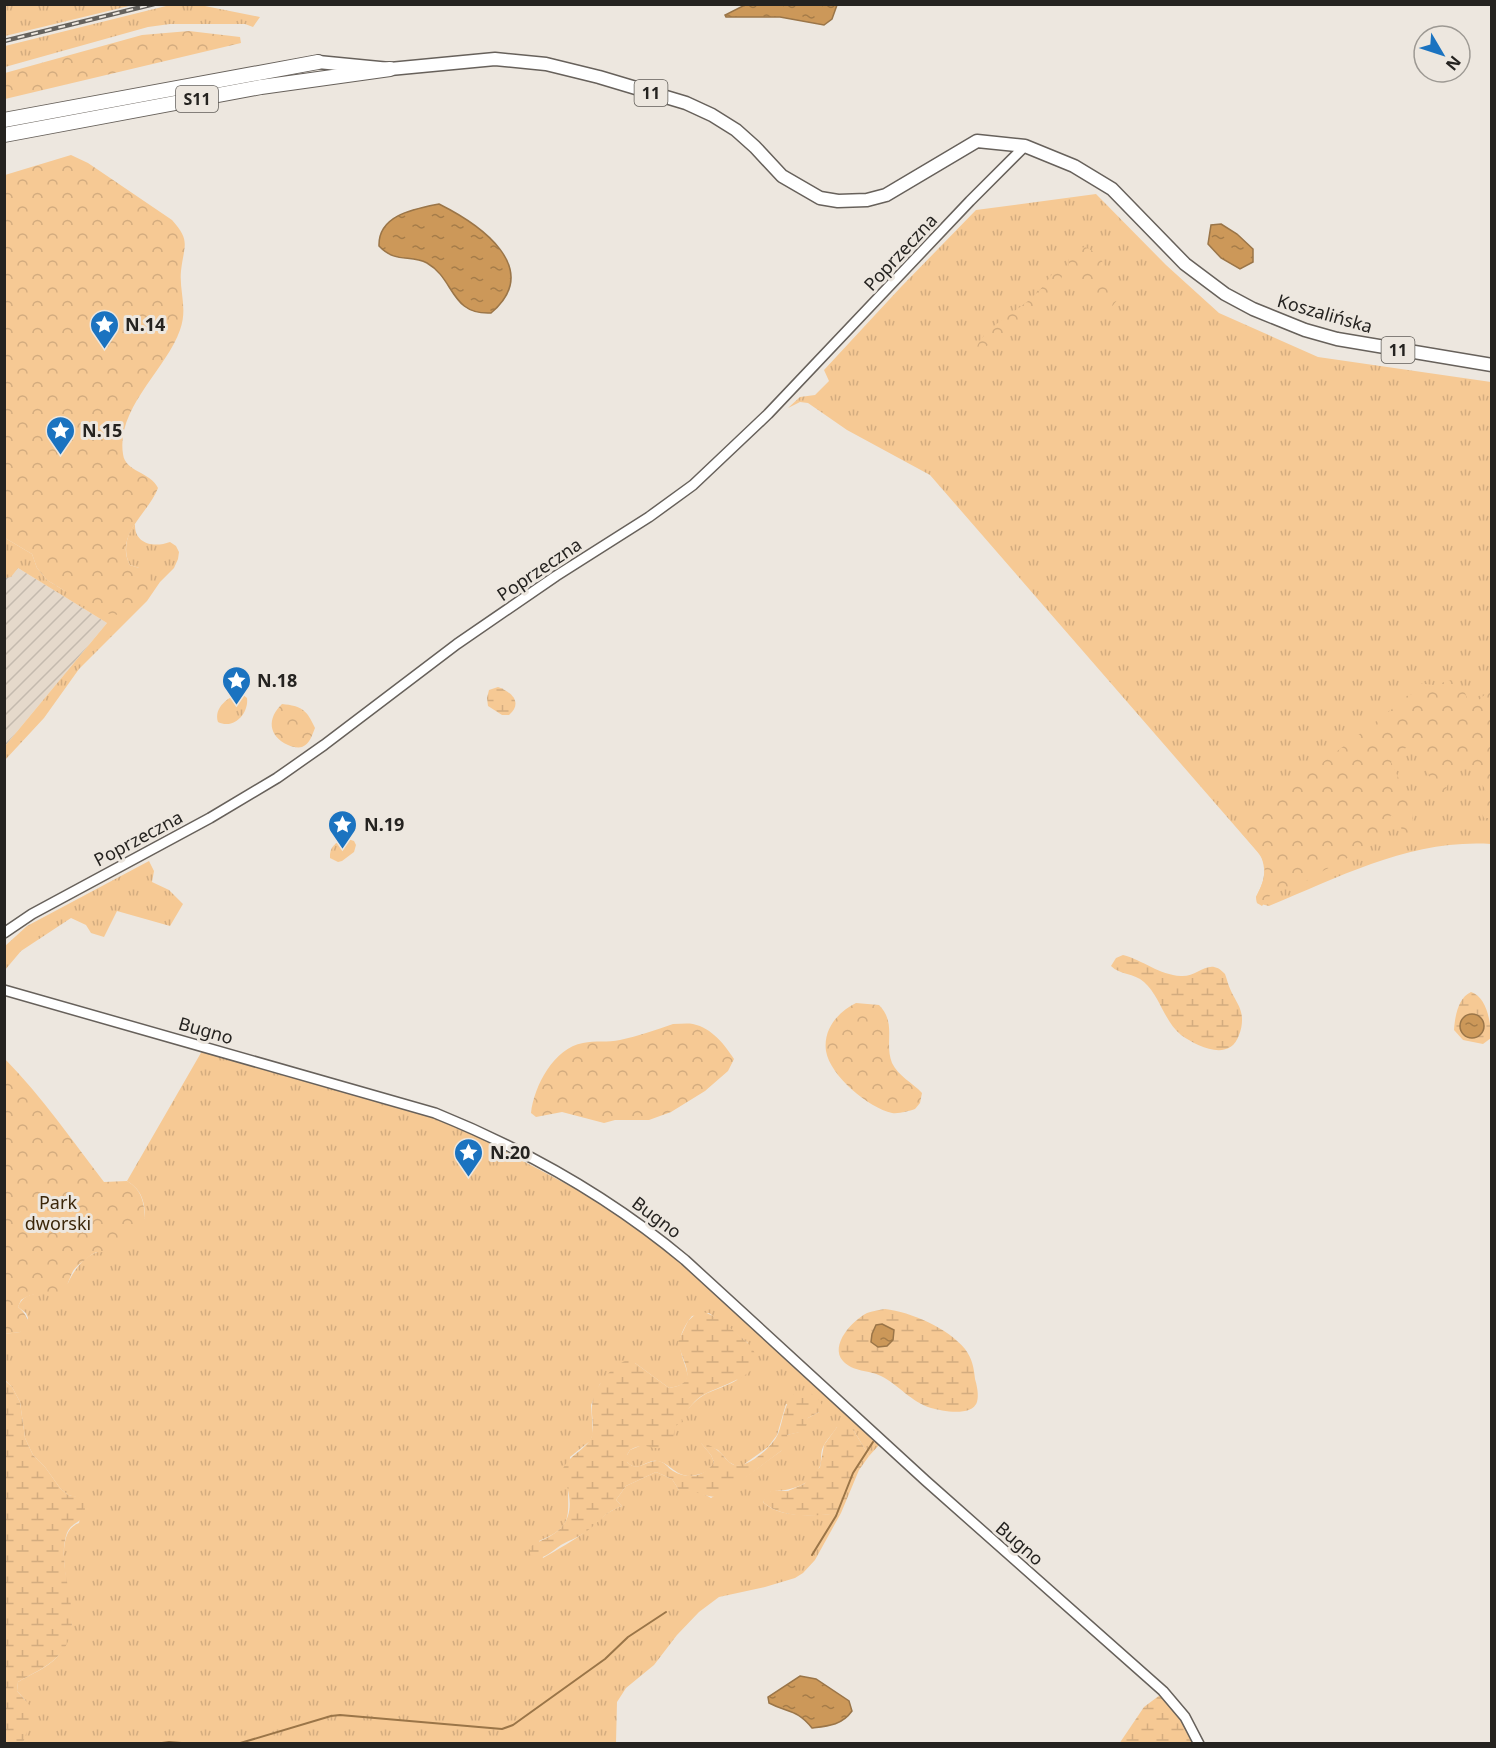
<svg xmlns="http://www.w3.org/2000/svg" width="1496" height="1748" viewBox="0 0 1496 1748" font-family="'Noto Sans',sans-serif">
<defs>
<pattern id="industrial-furrows" width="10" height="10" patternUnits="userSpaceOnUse" patternTransform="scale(1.5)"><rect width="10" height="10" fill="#e5d9cb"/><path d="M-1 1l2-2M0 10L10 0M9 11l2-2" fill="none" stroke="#c4baae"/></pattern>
<pattern id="grass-tufts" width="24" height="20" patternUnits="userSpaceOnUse" patternTransform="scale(1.5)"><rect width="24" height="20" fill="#f6c994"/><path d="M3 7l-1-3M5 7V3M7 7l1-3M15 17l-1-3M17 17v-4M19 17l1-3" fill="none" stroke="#d3ac7f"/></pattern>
<pattern id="forest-crowns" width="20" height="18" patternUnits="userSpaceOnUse" patternTransform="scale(1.5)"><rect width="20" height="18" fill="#f6c994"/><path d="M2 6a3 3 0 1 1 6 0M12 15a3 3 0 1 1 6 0" fill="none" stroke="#d3ac7f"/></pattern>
<pattern id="wetland-marsh" width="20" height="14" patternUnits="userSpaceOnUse" patternTransform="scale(1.5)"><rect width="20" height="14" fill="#f6c994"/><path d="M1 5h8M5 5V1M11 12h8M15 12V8" fill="none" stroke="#d3ac7f"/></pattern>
<pattern id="water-ripples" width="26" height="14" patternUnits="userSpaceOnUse" patternTransform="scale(1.5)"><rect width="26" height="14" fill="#cc9859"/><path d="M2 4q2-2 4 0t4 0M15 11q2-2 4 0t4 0" fill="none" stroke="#a57c49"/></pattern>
</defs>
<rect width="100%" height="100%" fill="#ede7df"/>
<path fill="url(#industrial-furrows)" d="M5 560 107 623 5 746Z"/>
<g fill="url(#grass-tufts)" fill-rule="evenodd">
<path d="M5 4H133V5L5 36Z"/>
<path d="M170 5H200L260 17 253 27 245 24H170L148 27 5 67V46Z"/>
<path d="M1096 194 1166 265 1219 313 1318 357 1491 382V844C1411 839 1342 876 1269 906L1257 903 1256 897C1264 882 1267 872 1261 856L930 475 847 430 808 403 800 402 788 408 800 397 815 395 829 381 824 370 900 288 976 210Z"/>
<path d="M135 524C134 544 154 548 170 542L176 546 179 552 178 559 174 568 160 582 147 601 79 669 44 718 5 760V746L107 623 18 568 11 577 5 578V538L32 554 37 568 47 580 65 591 139 568 130 565C123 552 126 535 135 524Z"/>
<path d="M242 694 247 698C249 713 234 730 218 722 213 708 229 695 242 694Z"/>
<path d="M345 838 354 841 356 845 354 852 342 861 338 862 330 858C329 847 336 842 345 838Z"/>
<path d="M149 861 154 871 152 882 169 890 183 904 170 926 117 911 104 937 91 933 86 925 71 918 21 951 5 970V946L27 926Z"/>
<path d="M202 1051 434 1117 465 1130 602 1203 652 1238 682 1263 879 1445 869 1456 854 1431 837 1427C833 1434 826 1440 823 1447 820 1453 822 1460 820 1466 811 1486 790 1491 771 1491L763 1502C781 1520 818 1515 841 1513L815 1560 803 1573 795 1578 765 1587 719 1597 699 1612 677 1635 654 1665 626 1688 617 1702 616 1743H23C27 1719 39 1713 17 1691L18 1682C31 1674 47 1668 57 1657 63 1651 69 1636 71 1628 75 1603 48 1534 79 1523L84 1499 68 1495 60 1488 45 1467 33 1455 25 1438 20 1402 12 1387 5 1380 4 1334 20 1332 28 1318 26 1313 18 1307C24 1293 33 1295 45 1292 53 1290 61 1286 68 1283 74 1270 86 1253 102 1251L145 1218C145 1202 142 1190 127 1181ZM709 1313 748 1343 737 1380C724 1388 709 1390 698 1399 682 1412 673 1433 659 1447L642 1445 630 1450 627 1455V1462C636 1472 643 1463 653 1461 669 1459 676 1481 696 1475 705 1473 709 1471 714 1462L711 1455 701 1443 718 1450 729 1462 736 1466 743 1465 768 1447 777 1435 786 1404 819 1412 808 1418 799 1432 787 1435 781 1451 744 1478 711 1498C701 1492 691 1489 679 1490L672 1479 656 1472 626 1486 616 1500 622 1506C602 1514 602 1519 587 1530 574 1541 558 1549 543 1558L539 1541C573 1527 568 1517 568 1485 568 1476 570 1466 570 1457L590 1441 593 1434 591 1405 600 1384 635 1363 669 1388C698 1384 685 1370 681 1352 677 1339 684 1326 692 1316Z"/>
</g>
<g fill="url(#forest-crowns)">
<path d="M189 31 240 37 241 43 5 99V73L142 35Z"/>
<path d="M71 155 88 163 172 220C191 241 184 245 181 271 179 291 188 308 180 330 166 370 116 408 123 454 125 472 151 472 158 488 148 514 114 535 130 565L139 568 150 576V586L143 598 130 608 116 615 99 612 47 580 37 568 32 554 5 538V175Z"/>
<path d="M1085 247C1105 255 1111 279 1118 299L1110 309 1069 268V252Z"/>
<path d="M1059 266 1063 269C1066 294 995 340 975 354 977 330 1019 311 1035 295 1044 286 1051 275 1059 266Z"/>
<path d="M1455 679 1465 693 1471 707 1491 689V712L1487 714 1492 718 1491 818H1484L1481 811 1488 794 1476 775 1466 767C1451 773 1446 787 1441 802L1434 795 1420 743 1415 739 1391 762 1413 809 1412 824 1415 837 1407 841 1398 821 1391 815C1387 822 1384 830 1379 836 1355 859 1321 868 1295 889L1285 886 1272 893 1262 906 1257 903 1256 897C1274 863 1262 857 1240 831L1254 812 1266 802 1306 775 1413 693 1415 683 1434 685Z"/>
<path d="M282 704C302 706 307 710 315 728 312 735 310 744 302 747 298 748 292 747 288 745 268 736 267 718 282 704Z"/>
<path d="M856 1003 879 1005C897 1023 884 1043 892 1063 898 1076 913 1083 922 1093L920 1103 915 1109C909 1111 899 1114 892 1113 869 1108 830 1076 826 1051 823 1029 838 1012 856 1003Z"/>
<path d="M673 1024C680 1024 687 1023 693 1024 712 1028 725 1045 734 1059L728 1071 705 1091 671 1112 649 1120H615L604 1123 562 1112 536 1117 531 1113C534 1086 554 1048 583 1043 595 1040 608 1043 620 1040 638 1036 656 1030 673 1024Z"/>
<path d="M5 1059C42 1097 72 1140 104 1182L127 1181C142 1190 144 1202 145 1218 138 1230 127 1247 113 1252 105 1254 99 1249 91 1255 85 1260 77 1265 73 1271 69 1278 69 1286 61 1291 52 1297 37 1289 21 1300L18 1307C26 1313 34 1326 20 1332 16 1333 9 1333 5 1334Z"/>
</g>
<g fill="url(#wetland-marsh)">
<path d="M498 687C512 692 523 703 509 715H502L488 706 487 698 489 690Z"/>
<path d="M1123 955C1143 960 1159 975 1181 976 1199 977 1209 956 1225 974 1227 979 1228 985 1231 991 1234 998 1239 1004 1241 1012 1243 1019 1242 1028 1239 1035 1230 1062 1198 1047 1181 1035 1164 1021 1160 996 1144 982 1134 973 1120 975 1111 966L1116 958Z"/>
<path d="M1471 992C1487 997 1491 1023 1491 1038L1483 1044 1463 1040 1454 1030C1455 1016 1458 998 1471 992Z"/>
<path d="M885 1309C911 1312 948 1328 965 1349 972 1358 974 1368 975 1379 977 1386 979 1395 977 1402 972 1417 942 1411 931 1408 911 1402 899 1385 881 1376 869 1370 853 1372 843 1361 829 1345 853 1320 867 1313 872 1311 879 1310 885 1309Z"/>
<path d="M699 1311C716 1314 729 1327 742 1338 784 1373 721 1383 700 1397 692 1403 687 1411 682 1419L683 1422C668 1425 679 1443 667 1447 654 1452 644 1440 630 1450L627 1455V1462C637 1473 646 1460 658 1461 665 1462 667 1467 673 1471 688 1480 705 1477 714 1462L711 1455 700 1442C706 1444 712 1446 717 1450 723 1454 727 1462 734 1465 748 1469 773 1446 778 1434 784 1419 783 1404 796 1392 810 1388 822 1399 825 1413L819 1412 808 1418 805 1431 787 1435 788 1443 781 1451 720 1497C706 1498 694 1489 679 1490L672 1479 656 1472 626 1486 616 1500 622 1506C602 1514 602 1520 587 1531 579 1537 570 1540 561 1545 552 1551 547 1557 536 1559L530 1554V1547C538 1541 547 1539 555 1533 577 1517 570 1492 562 1471 568 1456 582 1452 590 1440 596 1430 591 1417 592 1407 593 1388 610 1367 627 1360L635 1363 669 1388C701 1384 682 1362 678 1342L688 1321Z"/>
<path d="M4 1380 12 1387 20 1402 25 1438 33 1455 45 1467 60 1488 68 1495 84 1498C89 1528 71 1517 66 1536 55 1575 91 1626 57 1657 46 1668 31 1674 18 1682L17 1691 31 1707V1719L23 1743H5Z"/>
<path d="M843 1424 854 1431 869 1456 859 1470 841 1513C817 1516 783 1520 763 1502L765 1498 763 1494 771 1491H788L804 1484 820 1467 824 1445 837 1427Z"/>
<path d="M1160 1695 1181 1719 1194 1744H1119L1144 1707Z"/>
</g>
<g fill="url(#water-ripples)" stroke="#9a7548" stroke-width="1.5">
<path d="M745 5V4L837 5 832 19 824 25 780 17H726L725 15Z"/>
<path d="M439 204C479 224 544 268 491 313 450 315 455 279 427 263 410 254 396 264 379 246 378 215 414 209 439 204Z"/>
<path d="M1221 224 1237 234 1253 249V262L1240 269 1221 258 1208 244 1211 225Z"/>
<circle cx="1472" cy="1026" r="12"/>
<path d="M882 1324 894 1330 893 1340 887 1346 878 1347 871 1342 872 1334 876 1325Z"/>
<path d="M800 1676 816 1679 849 1701 852 1711C842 1725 829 1726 812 1728 797 1709 788 1713 769 1703L768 1697Z"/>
</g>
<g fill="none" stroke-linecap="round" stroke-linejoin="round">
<g stroke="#9a7548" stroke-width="2">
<path d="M812 1555 836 1516 853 1473 873 1442"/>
<path d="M155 1744 169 1742 194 1744"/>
<path d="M237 1744 331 1716 340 1715 502 1729 513 1725 605 1659 628 1637 666 1612"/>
</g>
<defs>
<g id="tertiary">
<path d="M4 933 32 914 210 818 277 778 324 745 457 644 556 576 649 517 693 485 768 414 970 201 1025 146"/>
<path d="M4 990 435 1113C524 1149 611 1198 685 1260L926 1481 1163 1691 1185 1717 1199 1744"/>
</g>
<path id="trunk" d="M318 62 390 69 495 59 546 64 599 77 686 103 712 115 736 130 755 147 782 176 820 198 838 201 867 200 886 195 977 141 1025 146 1074 166 1112 189 1185 264 1225 294 1253 309 1305 330 1337 339 1492 365"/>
<g id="motorway">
<path d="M4 120 318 62"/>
<path d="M4 135 261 87 390 69"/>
</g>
</defs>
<use href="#tertiary" stroke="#67615b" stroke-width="12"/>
<use href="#trunk" stroke="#67615b" stroke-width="15"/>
<use href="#motorway" stroke="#67615b" stroke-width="16"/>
<use href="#tertiary" stroke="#fff" stroke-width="9"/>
<use href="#trunk" stroke="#fff" stroke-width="12"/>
<use href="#motorway" stroke="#fff" stroke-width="14"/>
<defs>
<path id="rail" d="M4 41 154 4"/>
</defs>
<use href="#rail" stroke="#65625d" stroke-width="4.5"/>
<use href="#rail" stroke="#ede7df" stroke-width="2" stroke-dasharray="7" stroke-linecap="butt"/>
</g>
<defs>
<symbol id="sight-pin" viewBox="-11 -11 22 30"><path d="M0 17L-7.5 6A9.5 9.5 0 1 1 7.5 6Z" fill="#1b73c0" stroke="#ede7df"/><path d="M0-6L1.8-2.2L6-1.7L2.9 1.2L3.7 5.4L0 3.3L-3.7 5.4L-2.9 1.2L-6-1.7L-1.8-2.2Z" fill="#fff"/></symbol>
</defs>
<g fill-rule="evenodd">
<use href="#sight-pin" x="88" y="308" width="33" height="45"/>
<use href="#sight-pin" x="44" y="414" width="33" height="45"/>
<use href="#sight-pin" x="220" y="664" width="33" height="45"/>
<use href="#sight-pin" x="326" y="808" width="33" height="45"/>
<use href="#sight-pin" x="452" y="1136" width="33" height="45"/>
</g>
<g text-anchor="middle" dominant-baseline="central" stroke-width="6" stroke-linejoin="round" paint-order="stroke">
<g fill="#ede7df" stroke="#615e59" stroke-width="1.5">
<rect x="634.5" y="80" width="33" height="26" rx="4.5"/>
<rect x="176" y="86" width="42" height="26" rx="4.5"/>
<rect x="1381.5" y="337" width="33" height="26" rx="4.5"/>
</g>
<g font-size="16" font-weight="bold" fill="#252320">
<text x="651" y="93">11</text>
<text x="197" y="99">S11</text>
<text x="1398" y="350">11</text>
</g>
<g font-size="18" fill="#252320" stroke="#ede7df">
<text transform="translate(900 252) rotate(-47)">Poprzeczna</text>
<text transform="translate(1325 313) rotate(16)">Koszalińska</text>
<text transform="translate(539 569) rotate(-34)">Poprzeczna</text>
<text transform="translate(138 838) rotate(-28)">Poprzeczna</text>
<text transform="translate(206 1030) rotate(16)">Bugno</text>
<text transform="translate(657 1217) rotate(37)">Bugno</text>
<text transform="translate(1020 1543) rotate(41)">Bugno</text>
</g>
<g font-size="18" font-weight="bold" fill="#252320" stroke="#ede7df" text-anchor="start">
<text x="125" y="324">N.14</text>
<text x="82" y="430">N.15</text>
<text x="257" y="680">N.18</text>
<text x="364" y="824">N.19</text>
<text x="490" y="1152">N.20</text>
</g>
<g font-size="18" fill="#3b2609" stroke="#ede7df">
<text x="58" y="1202">Park<tspan x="58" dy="21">dworski</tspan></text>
</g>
</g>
<rect width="1496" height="1748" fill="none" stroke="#252320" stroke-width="12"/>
<g transform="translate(1442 54) rotate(129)"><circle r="28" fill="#ede7df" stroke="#9d9993" stroke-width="1.5"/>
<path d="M0-4.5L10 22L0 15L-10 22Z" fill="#1b73c0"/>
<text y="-9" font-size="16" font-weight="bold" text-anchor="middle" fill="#252320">N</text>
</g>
</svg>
